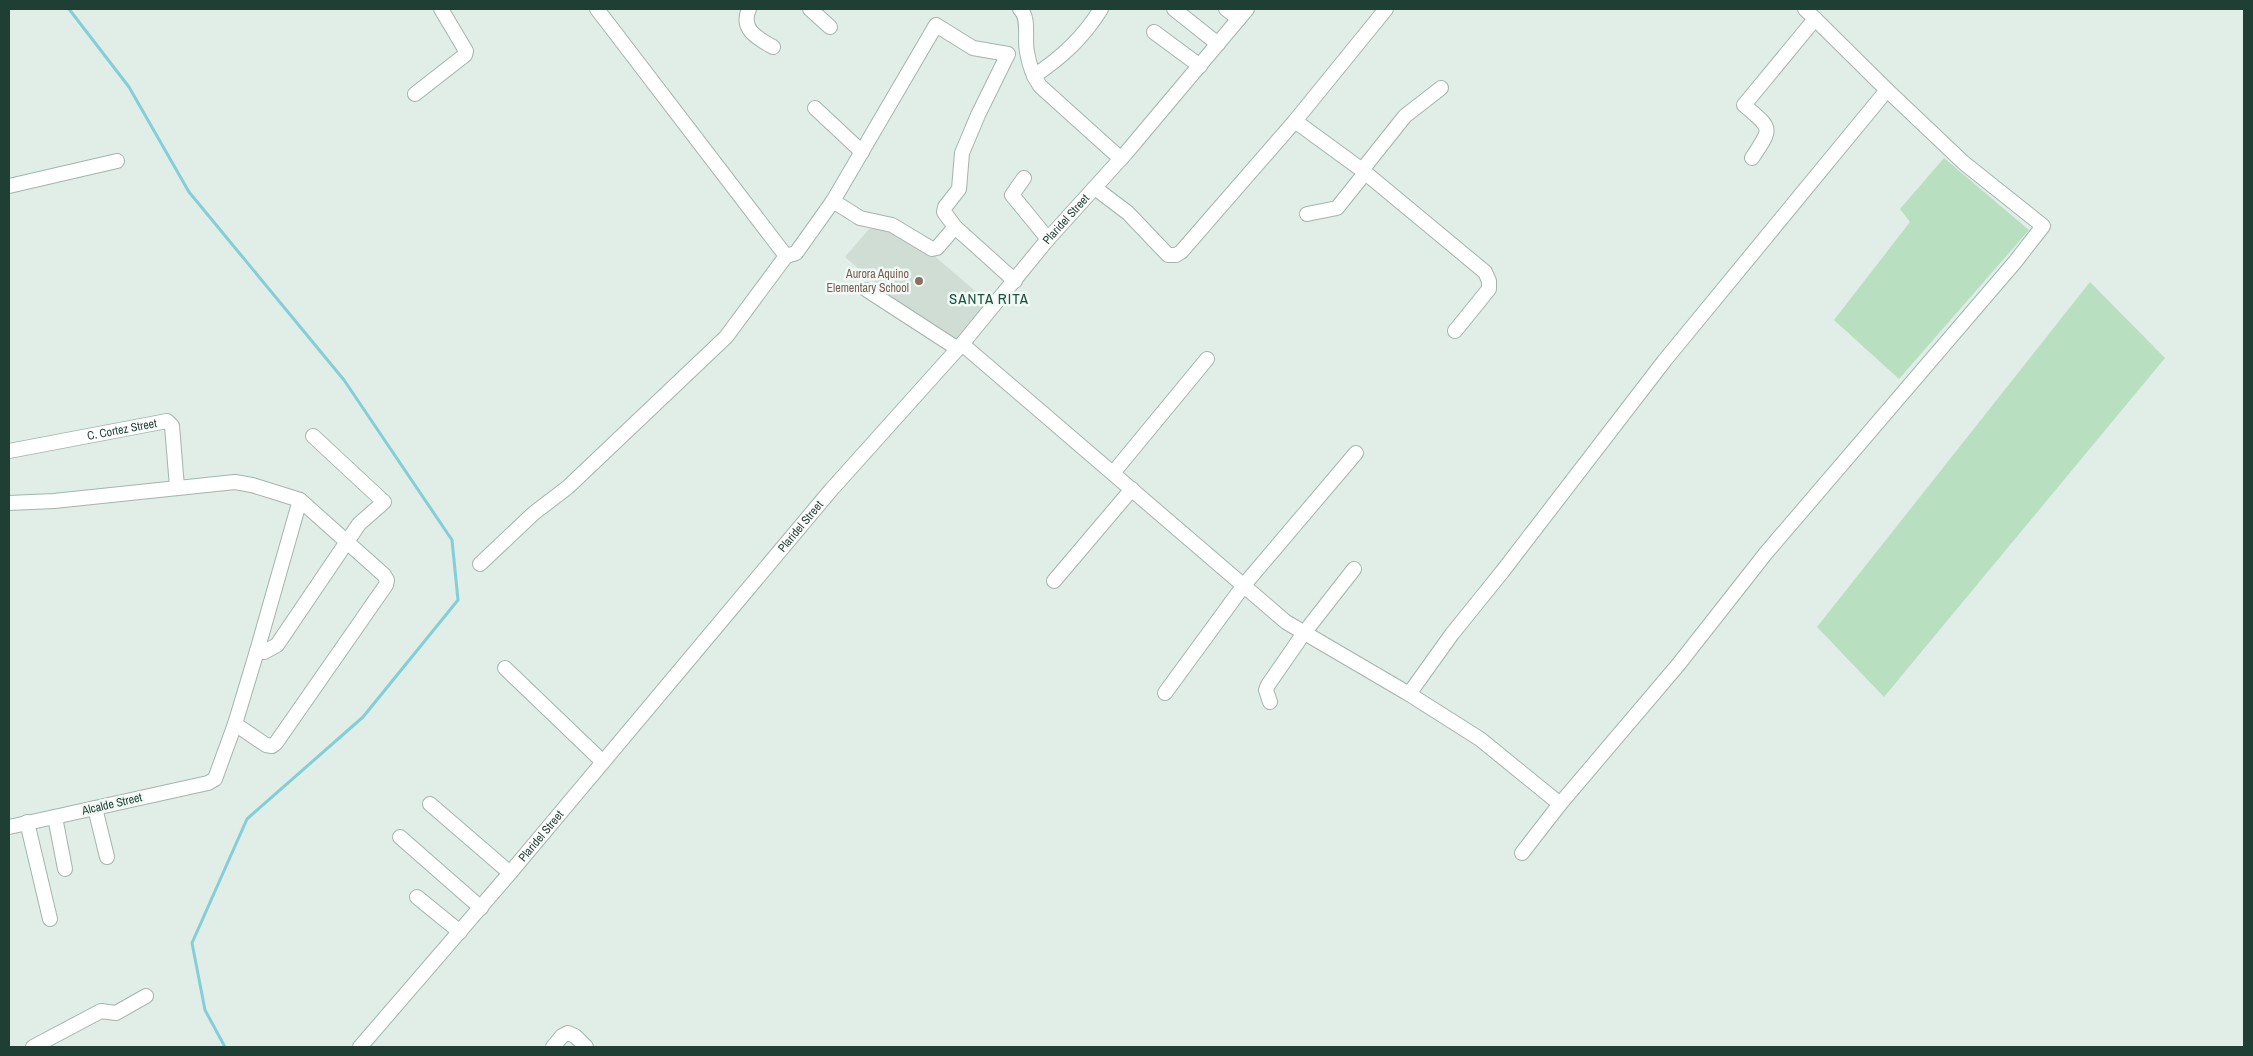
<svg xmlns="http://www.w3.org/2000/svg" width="2253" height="1056" viewBox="0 0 2253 1056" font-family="'Archivo Narrow',sans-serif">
<rect width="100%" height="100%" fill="#e1ede7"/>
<path fill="#cfddd5" d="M869 229H890L925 248 988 302 950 347 845 257Z"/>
<g fill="#b8e0c0">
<path d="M1944 158 2029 230 1899 379 1834 320 1910 222 1900 209Z"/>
<path d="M2090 282 2165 358 1884 697 1817 627Z"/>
</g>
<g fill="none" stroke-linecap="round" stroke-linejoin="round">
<path stroke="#84cfd7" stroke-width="3" d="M69 9 129 87 189 192 344 380 452 540 458 600 363 717 247 819 192 943 205 1010 225 1047"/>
<defs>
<g id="minor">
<path d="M597 9 786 256 796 253 833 201 936 25 973 48 1008 54 978 115 962 153 959 189 945 207 944 212 955 227"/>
<path d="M749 9C740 29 757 38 773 47"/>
<path d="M810 9 830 27"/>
<path d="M1020 9C1030 18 1024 39 1027 52 1029 64 1033 76 1040 86L1121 159"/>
<path d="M1174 9 1218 44"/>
<path d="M1226 9 1239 19"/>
<path d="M1154 32 1200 66"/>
<path d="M1034 76C1062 57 1083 38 1101 9"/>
<path d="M415 94 465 55 466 51 441 9"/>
<path d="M815 108 862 152"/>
<path d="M1295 121 1362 170 1405 116 1441 88"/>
<path d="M1752 158C1773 127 1772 129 1744 105L1815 19"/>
<path d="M1362 170 1485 272 1489 281V289L1455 331"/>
<path d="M1024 178 1012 195 1048 239"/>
<path d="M9 186 117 161"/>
<path d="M1095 188 1128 213 1168 255H1176L1181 252 1295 121 1386 9"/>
<path d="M833 201 860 218 892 225 932 249 937 248 955 227 1015 281"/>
<path d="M1307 214 1337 208 1365 173"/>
<path d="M867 290 958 349"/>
<path d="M962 344 1286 622 1409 694 1480 739 1560 804 1678 665 1766 553 2015 262 2043 226 1964 163 1887 90"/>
<path id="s1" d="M9 451 167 421 172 426 177 487"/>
<path d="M1113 473 1207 359"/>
<path d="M9 503 54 501 235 482 252 485 300 500 257 651 235 724 215 779 208 783 9 827"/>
<path d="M480 564 534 513 568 487 726 337 786 256"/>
<path d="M1054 581 1132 489"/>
<path d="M257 651 264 652 277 645 359 524 384 502 313 436"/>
<path d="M505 668 603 762"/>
<path d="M1165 693 1244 585 1356 453"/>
<path d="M1409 694 1452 634 1502 572 1665 360 1887 90 1805 9"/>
<path d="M1270 702 1266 690 1268 685 1304 633 1354 569"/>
<path d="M235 724 266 745 272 746 276 743 386 585 387 580 384 575 300 500"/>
<path d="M430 804 510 873"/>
<path d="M95 808 107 857"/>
<path d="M55 817 65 869"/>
<path d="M27 822 50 919"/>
<path d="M400 837 481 908"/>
<path d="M1522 853 1560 804"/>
<path d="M417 897 460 932"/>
<path d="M33 1047 101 1011 116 1013 146 996"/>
<path id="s2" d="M360 1047 510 873 831 490 962 344 1048 239 1126 153 1247 9"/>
<path d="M553 1047 562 1036 568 1033 575 1036 586 1047"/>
</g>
</defs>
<use href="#minor" stroke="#a3b5ae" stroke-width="16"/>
<use href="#minor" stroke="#fff" stroke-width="14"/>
</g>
<circle fill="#8d6e63" stroke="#f2f9f5" stroke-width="2" cx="919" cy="281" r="5"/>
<g text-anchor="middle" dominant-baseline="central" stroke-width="5" stroke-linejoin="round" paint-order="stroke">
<g font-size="12" fill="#1f3f35" stroke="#f2f9f5">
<text stroke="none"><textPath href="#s2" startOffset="1088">Plaridel Street</textPath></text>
<text stroke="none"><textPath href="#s1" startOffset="115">C. Cortez Street</textPath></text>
<text stroke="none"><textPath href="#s2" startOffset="682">Plaridel Street</textPath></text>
<text transform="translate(112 804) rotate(-13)">Alcalde Street</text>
<text stroke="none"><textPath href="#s2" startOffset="278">Plaridel Street</textPath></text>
</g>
<g font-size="12" fill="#785e54" stroke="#f2f9f5" text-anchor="end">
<text x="909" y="274">Aurora Aquino<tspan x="909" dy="14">Elementary School</tspan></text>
</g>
<g font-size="15" letter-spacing="1" fill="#1a5341" stroke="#f2f9f5">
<text x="989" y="298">SANTA RITA</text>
</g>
</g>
<rect width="2253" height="1056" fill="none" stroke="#1f3f35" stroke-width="20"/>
</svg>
